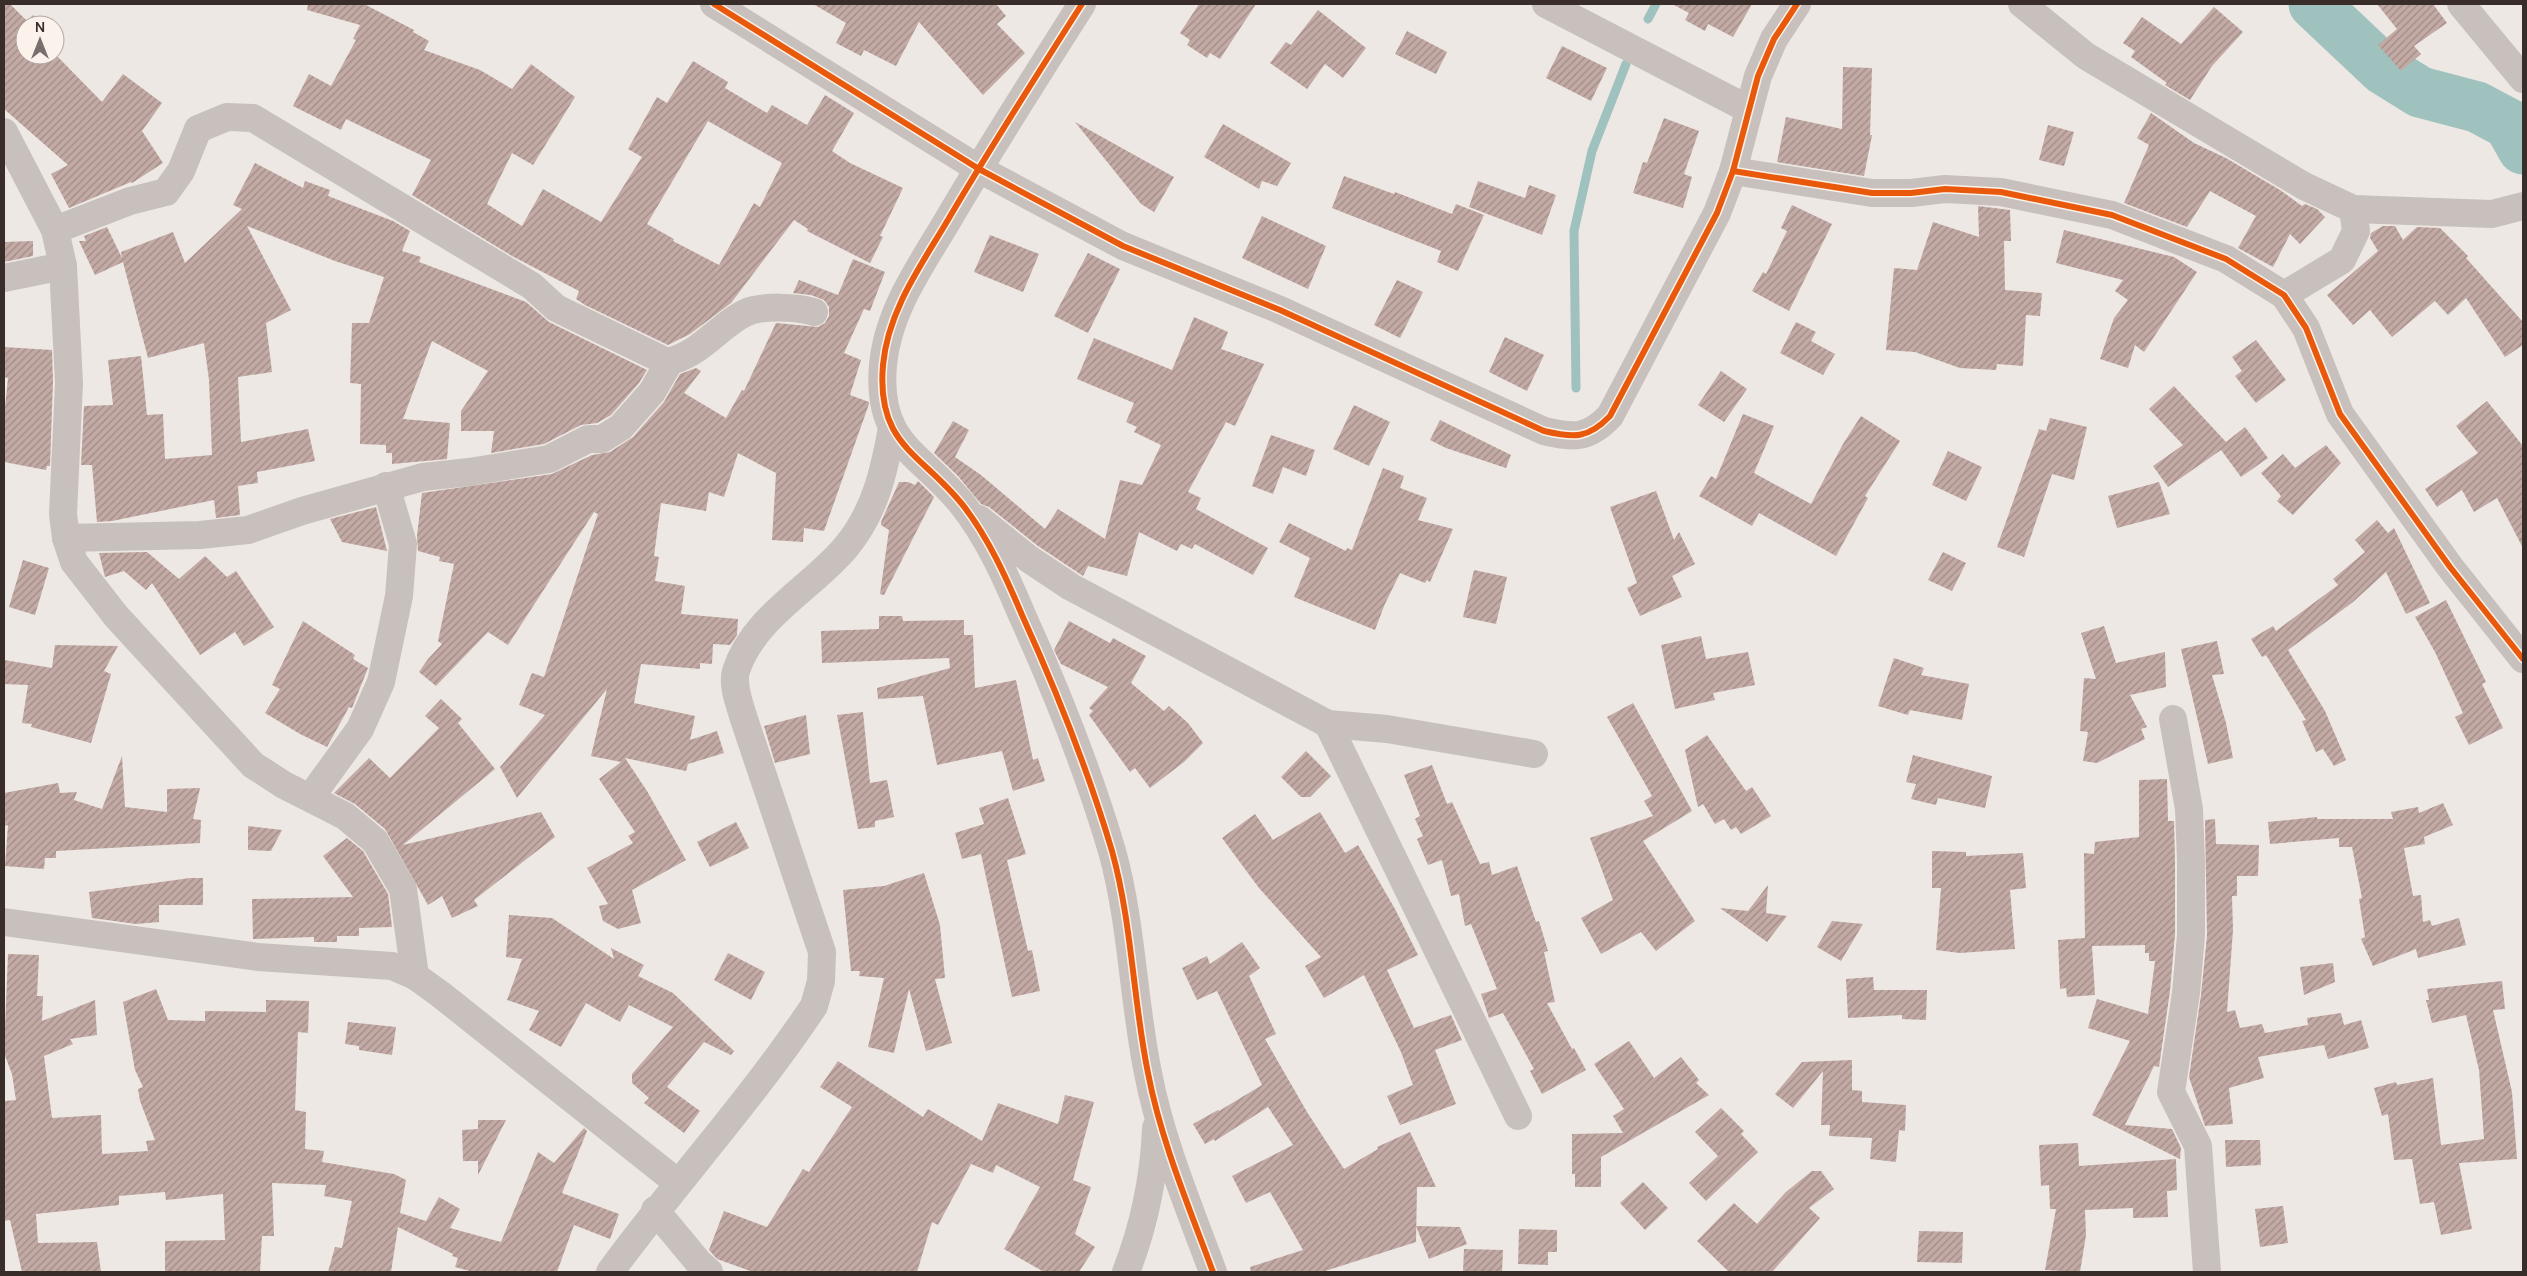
<svg xmlns="http://www.w3.org/2000/svg" width="2527" height="1276" viewBox="0 0 2527 1276" font-family="Manrope,sans-serif">
<defs>
<pattern id="building-hatch" width="6" height="6" patternUnits="userSpaceOnUse" patternTransform="scale(1.25)"><rect width="6" height="6" fill="#c3aaa5"/><path d="M-1 1l2-2M0 6l6-6M5 7l2-2" fill="none" stroke="#9f8b87"/></pattern>
</defs>
<rect width="100%" height="100%" fill="#eee8e4"/>
<g fill="none" stroke-linecap="round" stroke-linejoin="round">
<g stroke="#9fc2be" stroke-width="9">
<path d="M1648 19 1656 4"/>
<path d="M1576 388 1574 231 1592 151 1626 64"/>
</g>
<path stroke="#9fc2be" stroke-width="51" d="M2314 4 2383 69 2420 92 2477 107 2509 124 2523 149"/>
</g>
<g fill="url(#building-hatch)" fill-rule="evenodd">
<path d="M4 4H10L27 21 33 15 44 25H25V55L55 54 102 102 123 74 162 103 142 131 163 163 132 183 131 182 69 208 51 174 68 165 4 109Z"/>
<path d="M308 4H364L414 30 413 32 429 41 424 50 480 70 512 89 531 64 575 97 533 165 512 153 487 204 522 226 543 189 601 222 642 157 628 149 657 97 667 103 693 61 728 82 725 88 767 113 772 105 807 125 825 95 854 113 832 151 850 163 903 188 880 236 883 237 870 263 807 231 808 229 794 220 731 303 690 334 668 345 585 305 576 299 579 291 512 256 412 195 431 160 346 119 341 130 293 106 309 74 331 86 356 40 353 39 360 25 307 10ZM708 121 782 163 760 207 754 203 719 265 673 241 674 239 647 224Z"/>
<path d="M813 4H996L1006 16 997 24 1025 53 983 95 919 22 896 66 864 50 861 56 836 43 846 23Z"/>
<path d="M1199 4H1256L1220 59 1210 53 1207 58 1187 45 1190 40 1180 33Z"/>
<path d="M1672 4H1752L1733 37 1708 24 1705 31 1685 20 1689 13Z"/>
<path d="M2377 4H2433L2447 23 2414 46 2421 54 2401 71 2378 45 2397 29Z"/>
<path d="M2214 7 2243 32 2212 66 2190 100 2165 85 2167 83 2131 57 2135 51 2123 43 2142 17 2181 44Z"/>
<path d="M1318 10 1366 48 1343 78 1325 64 1307 89 1270 63 1286 42 1291 45Z"/>
<path d="M1407 31 1447 52 1436 74 1395 54Z"/>
<path d="M1562 46 1607 68 1591 101 1546 78Z"/>
<path d="M1843 67 1872 68 1870 135H1872L1864 176 1777 162 1786 117 1842 129Z"/>
<path d="M2151 113 2194 143 2226 158 2280 190 2302 206 2305 204 2317 209 2325 217 2300 244 2290 234 2273 267 2238 248 2256 216 2210 191 2187 227 2124 203 2149 145 2137 138Z"/>
<path d="M1664 118 1699 131 1684 174 1692 177 1683 208 1633 193 1643 162 1647 163Z"/>
<path d="M1075 122 1174 177 1154 212 1141 204Z"/>
<path d="M1223 124 1291 163 1277 186 1262 181 1259 189 1204 157Z"/>
<path d="M2048 125 2074 132 2064 166 2039 160Z"/>
<path d="M255 163 303 188 305 181 330 190 328 196 393 221 410 231 402 251 421 257 419 262 526 302 549 322 647 370 639 383 611 415 597 423 581 425 544 444 491 453 494 431H461V411L488 371 432 341 403 419 450 423 447 459 392 464V453H386V445L360 444 361 384 350 383 352 323H369L384 277 335 261 247 226 291 310 266 323 272 372 238 377 241 442 308 429 315 461 257 472 258 483 238 486 240 515 216 518 214 500 112 521 97 522 92 465H81L84 406 113 405 108 360 141 356 147 415 163 414 165 459 212 455 209 380 204 343 148 358 123 262 95 275 79 241H86L84 236 107 227 122 258 121 252 173 232 185 263 242 209 233 205Z"/>
<path d="M1344 176 1394 194 1395 192 1452 214 1456 204 1484 215 1458 271 1437 262 1441 251 1332 208Z"/>
<path d="M1478 181 1525 198 1529 185 1556 195 1542 235 1469 207Z"/>
<path d="M1792 205 1832 224 1789 311 1752 291 1763 272 1766 274 1787 231 1781 228Z"/>
<path d="M1978 206 2010 210 2011 241H2004L2005 290 2042 293 2040 316 2026 315 2023 366 1997 364 1996 370 1960 368 1915 352 1886 350 1894 268 1917 270 1933 222 1979 237Z"/>
<path d="M1262 216 1326 246 1308 289 1242 258Z"/>
<path d="M2383 226H2395L2403 240 2417 227 2440 228 2468 256 2466 258 2523 322V345L2505 357 2466 298 2448 315 2435 301 2392 337 2370 310 2353 325 2327 295 2378 251 2370 238 2371 233Z"/>
<path d="M2064 230 2174 257 2197 272 2144 352 2135 345 2128 368 2100 359 2114 318 2128 300 2115 291 2123 280 2056 263Z"/>
<path d="M990 235 1039 254 1023 292 974 272Z"/>
<path d="M33 241V256L4 262V242Z"/>
<path d="M1088 253 1120 269 1088 333 1054 316Z"/>
<path d="M853 259 885 272 870 311 864 309 844 353 861 360 850 395 869 402V404L824 531 804 528 803 542 772 540 776 473 738 453 724 497 709 492 706 511 661 503 654 556 659 557 655 581 685 586 681 614 738 619 737 635 730 645 713 644 712 664 700 663V669L641 664 634 703 695 716 690 740 717 731 724 753 688 764 686 771 625 758 647 791 686 860 632 890 641 923 618 929 603 921 599 906 608 904 587 868 633 843 628 836 635 832 599 779 621 762 591 756 607 689 517 798 500 767 545 715 519 705 532 673 544 677 598 514 594 512 508 645 488 632 436 686 419 672 428 659 442 644 438 641 454 564 439 561 440 557 418 551 417 536 422 493 552 474 592 455 610 452 633 437 664 402 680 374 696 368 701 371 684 393 726 418 742 390 744 391 776 323 818 327 825 323 829 316V307L824 300 811 295 793 293 799 280 838 295Z"/>
<path d="M1397 280 1423 292 1400 338 1374 325Z"/>
<path d="M1194 317 1228 332 1221 349 1264 364 1235 426 1226 422 1188 492 1201 498 1196 509 1268 548 1253 575 1195 544 1192 549 1181 544 1177 551 1139 532 1127 576 1088 566 1083 576 1038 546 989 507 981 504 958 476 934 453 953 421 969 430 955 457 981 475 1045 529 1058 509 1105 539 1120 480 1142 485 1161 445 1134 432 1137 427 1126 422 1134 403 1077 379 1094 338 1172 370Z"/>
<path d="M1796 322 1816 332 1811 341 1835 354 1823 375 1780 353Z"/>
<path d="M1505 337 1544 355 1527 391 1489 372Z"/>
<path d="M2256 340 2286 380 2256 403 2235 376 2242 371 2232 357Z"/>
<path d="M4 347 52 350 53 381 50 466H47L46 470 4 462V417L8 378 4 377Z"/>
<path d="M1721 371 1747 389 1724 422 1698 405Z"/>
<path d="M2174 386 2226 442 2245 427 2268 458 2241 477 2221 450 2168 487 2153 466 2183 445 2149 409Z"/>
<path d="M2487 401 2523 446V548L2497 498 2474 512 2462 490 2437 507 2425 489 2478 453 2456 426Z"/>
<path d="M1354 405 1390 422 1369 466 1333 449Z"/>
<path d="M1743 414 1774 426 1754 473 1811 504 1843 444 1861 416 1900 441 1865 496 1868 498 1836 556 1759 513 1752 526 1699 496 1711 476 1716 479Z"/>
<path d="M2050 418 2087 427 2074 480 2052 474 2024 557 1997 547 2039 429 2046 431Z"/>
<path d="M1440 420 1511 455 1506 468 1446 448 1430 440Z"/>
<path d="M1271 435 1315 450 1306 476 1283 467 1273 494 1252 486Z"/>
<path d="M2326 445 2341 463 2293 515 2277 501 2281 496 2261 473 2283 454 2295 468Z"/>
<path d="M1948 451 1982 467 1966 501 1932 485Z"/>
<path d="M1383 468 1404 476 1400 488 1427 498 1418 520 1453 529 1430 582 1427 580 1425 583 1400 573 1384 606 1375 630 1294 597 1310 558 1279 542 1289 523 1346 551 1347 548 1352 550Z"/>
<path d="M918 481 934 497 884 595 880 594 889 530 881 525V522L899 482H908L915 485Z"/>
<path d="M2159 482 2170 514 2117 528 2108 496Z"/>
<path d="M1656 491 1674 540 1679 532 1695 564 1672 576 1682 597 1640 616 1627 588 1637 583 1610 507Z"/>
<path d="M376 507 387 551 342 542 330 519Z"/>
<path d="M2377 520 2388 533 2394 528 2430 603 2406 614 2386 572 2353 602 2288 650 2325 711 2346 760 2334 766 2323 749 2316 752 2302 721 2306 720 2266 655 2262 657 2251 639 2273 626 2276 631 2338 585 2333 579 2365 552 2355 540Z"/>
<path d="M147 552 179 579 205 556 227 577 236 571 274 627 244 646 235 632 200 655 152 583 146 590 124 571 105 577 99 553Z"/>
<path d="M1943 552 1966 563 1952 591 1928 580Z"/>
<path d="M23 560 49 568 35 615 9 607Z"/>
<path d="M1474 570 1507 577 1496 624 1463 617Z"/>
<path d="M2446 600 2486 682 2482 684 2503 728 2469 745 2455 717 2463 713 2435 652 2415 617Z"/>
<path d="M879 616H902L903 621 964 620V635H973L975 688 1016 680 1033 760 1038 758 1045 781 1013 791 1002 751 937 765 923 696 878 699 877 688 950 668 949 658 822 663 821 631 879 629Z"/>
<path d="M303 621 355 655 353 659 368 668 352 708 349 707 327 747 300 734 265 713 280 689 272 685Z"/>
<path d="M1069 621 1110 643 1113 638 1146 656 1131 683 1164 711 1169 706 1188 723 1203 743 1184 762 1150 788 1135 768 1130 772 1089 715 1093 711 1089 708 1108 687 1061 664 1054 650Z"/>
<path d="M2104 626 2116 663 2165 652 2166 687 2130 695 2147 727 2141 729 2145 739 2097 763 2083 761 2088 732 2080 731 2084 678 2096 679 2081 633Z"/>
<path d="M1701 636 1706 659 1748 652 1755 685 1713 693 1715 700 1675 709 1661 645Z"/>
<path d="M2217 641 2224 674 2212 675 2226 723 2233 758 2208 764 2181 649Z"/>
<path d="M55 645 118 646 104 671 111 674 91 743 31 727 32 724 22 723 28 685 4 684V660L52 668Z"/>
<path d="M1894 658 1924 668 1921 675 1969 684 1962 720 1910 710 1908 715 1878 706Z"/>
<path d="M441 699 462 719 458 723 495 769 403 845 541 812 555 837 474 900 478 906 452 918 442 896 428 905 385 829 355 804 334 793 369 758 390 778 439 728 425 716Z"/>
<path d="M1633 703 1692 811 1643 841 1695 921 1656 951 1641 932 1601 954 1581 918 1613 900 1590 838 1653 816 1644 801 1652 796 1607 717Z"/>
<path d="M863 712 870 783 887 780 894 817 875 821V827L858 829 837 715Z"/>
<path d="M806 715 810 754 775 763 764 726Z"/>
<path d="M1707 735 1746 791 1752 787 1771 816 1741 834 1736 827 1731 830 1724 819 1715 824 1703 804 1698 807 1685 750Z"/>
<path d="M1306 751 1331 776 1310 797H1301L1281 777Z"/>
<path d="M1913 755 1992 776 1985 808 1938 798 1936 805 1911 799 1916 784 1906 782Z"/>
<path d="M122 756 125 807 167 812V789L200 788 193 819 201 820 200 843 56 851V858H45L44 869 5 866 8 825 4 826V793L58 783 60 793 77 792 74 800 102 809Z"/>
<path d="M1432 765 1447 804 1452 802 1480 864 1489 862 1492 875 1517 866 1536 922 1539 921 1548 951 1544 952 1555 1002 1547 1003 1572 1049 1574 1048 1586 1070 1542 1094 1530 1071 1534 1069 1503 1013 1489 1018 1481 994 1497 989 1471 924 1465 926 1459 894 1451 896 1442 860 1428 865 1417 839 1423 836 1415 819 1420 816 1404 775Z"/>
<path d="M2167 779 2168 821H2174L2175 861V934L2170 991 2159 1067 2154 1066 2125 1125 2172 1129 2181 1148 2180 1159 2092 1115 2130 1041 2088 1028 2097 999 2148 1014 2155 961H2149V953H2145V945L2092 946 2095 995 2067 997 2066 988 2060 989 2058 940 2085 938 2084 853 2094 854 2095 842 2139 837V780Z"/>
<path d="M1008 798 1026 854 1007 860 1028 951 1032 950 1040 991 1012 997 981 854 962 859 955 833 984 824 979 808Z"/>
<path d="M2443 803 2453 825 2424 837 2425 844 2404 848 2413 896 2421 895 2423 922 2430 920 2432 926 2459 918 2466 945 2418 958 2416 949 2373 966 2361 939 2365 937 2359 899 2362 898 2352 847H2339V838L2270 844 2268 822 2317 817V819H2393L2391 812 2418 807 2419 813Z"/>
<path d="M1320 812 1345 853 1358 845 1395 909 1418 955 1387 970 1414 1028 1451 1015 1462 1040 1435 1050 1456 1104 1400 1125 1387 1096 1413 1085 1401 1052 1364 975 1324 998 1305 966 1321 957 1259 888 1222 838 1255 814 1273 840Z"/>
<path d="M2215 819 2216 844 2259 845 2258 876H2237V896H2232L2233 930 2227 1012 2235 1010 2240 1028 2262 1024 2265 1033 2308 1025 2307 1018 2341 1013 2344 1025 2361 1020 2369 1048 2328 1059 2324 1045 2258 1057 2264 1078 2229 1088 2233 1124 2205 1126 2189 1077 2201 995 2207 936 2205 820Z"/>
<path d="M736 822 749 848 710 867 697 842Z"/>
<path d="M248 826 282 830 271 851 248 850Z"/>
<path d="M347 838 363 851 388 894 392 927 359 928V936H337V942H314V937L253 939 252 899 353 897 323 856Z"/>
<path d="M1932 851 1966 852V856L2023 853 2026 888 2010 890 2015 949 1960 953 1936 950 1941 888H1932Z"/>
<path d="M924 873 940 925 945 978 935 979 952 1043 926 1051 909 989 894 1053 868 1047 884 978 859 976 860 971H851L843 890 884 886Z"/>
<path d="M190 878H203V905H159V922L136 924 92 918 89 892Z"/>
<path d="M1768 885 1766 913 1787 916 1767 942 1720 908 1748 911Z"/>
<path d="M509 915 552 918 614 959 611 948 644 965 638 976 673 993 734 1051 731 1055 704 1042 667 1087 700 1111 684 1133 644 1103 649 1098 632 1083V1074L673 1027 629 1005 620 1022 586 1003 561 1047 529 1030 539 1011 507 1000 522 959 506 957Z"/>
<path d="M1832 921 1863 924 1841 961 1817 947Z"/>
<path d="M1242 942 1260 968 1249 976 1276 1034 1265 1039 1307 1112 1344 1169 1378 1149 1377 1147 1410 1132 1436 1187H1417L1416 1242 1322 1272H1251L1250 1267 1303 1250 1270 1192 1246 1203 1232 1176 1293 1145 1268 1107 1215 1141 1214 1139 1205 1144 1193 1124 1218 1110 1219 1111 1262 1085 1217 991 1197 1000 1182 968 1207 956 1210 964Z"/>
<path d="M728 953 765 972 751 1000 714 980Z"/>
<path d="M8 954 39 955 37 996H43L42 1021 95 1000 97 1035 70 1039 73 1044 44 1056 52 1118 101 1115 102 1154 148 1151 146 1141 155 1140 140 1101 138 1089 143 1087 135 1070 123 1002 156 989 168 1020 205 1021V1011L266 1012V1000L309 1001 308 1033 298 1032 295 1110 306 1112 305 1149 324 1151 322 1162 394 1174 406 1180 400 1213 426 1221 439 1197 460 1209 450 1228 501 1242 538 1152 554 1163 584 1128 587 1131 562 1193 619 1214 610 1239 574 1225 557 1272H473L455 1267 458 1258 452 1256 453 1254 398 1227 391 1272H328L335 1247 342 1248 352 1201 324 1196 326 1185 272 1183 274 1236H262L260 1272H165V1241L225 1240 223 1194 166 1200 165 1192 119 1196V1205L36 1214 38 1243 97 1242 101 1272H22L10 1220 4 1221V1101L16 1100 12 1074 4 1053Z"/>
<path d="M2333 963 2335 982 2304 995 2300 967Z"/>
<path d="M1873 977 1874 990H1927L1926 1020 1902 1019V1015L1848 1018 1846 979Z"/>
<path d="M2502 981 2505 1009 2493 1010 2512 1092 2517 1159 2459 1163 2472 1229 2441 1235 2434 1202 2420 1204 2412 1159 2394 1160 2388 1114 2382 1116 2374 1088 2396 1082 2397 1085 2433 1078 2441 1145 2484 1139 2479 1070 2466 1015 2432 1023 2426 1000H2429L2427 989Z"/>
<path d="M348 1022 396 1027 392 1055 359 1050V1046L345 1044Z"/>
<path d="M1629 1041 1654 1078 1681 1057 1699 1080 1696 1083 1709 1095 1601 1157V1187H1575V1174H1572V1134L1623 1133 1613 1116 1624 1109 1594 1064Z"/>
<path d="M1852 1060V1090L1862 1091V1102L1906 1105 1905 1131 1899 1130 1896 1162 1870 1159 1872 1138 1829 1136 1830 1125H1821L1823 1071 1793 1108 1775 1094 1802 1062Z"/>
<path d="M838 1061 923 1117 928 1109 982 1141 998 1103 1058 1124 1065 1095 1094 1102 1073 1180 1091 1187 1075 1234 1095 1247 1079 1272H1044L1004 1249 1040 1187 996 1165 993 1173 971 1164 938 1225 932 1222 917 1272H753L717 1259 709 1250 724 1211 767 1227 803 1169 809 1172 852 1107 820 1087Z"/>
<path d="M1721 1108 1744 1131 1741 1134 1758 1152 1706 1201 1689 1183 1718 1156 1695 1132Z"/>
<path d="M478 1120H506L478 1175V1161H463L462 1130 478 1129Z"/>
<path d="M2225 1140H2260L2261 1165 2226 1167Z"/>
<path d="M2078 1143 2079 1166 2176 1159 2177 1190 2167 1191 2168 1217 2133 1218V1208L2085 1210 2086 1235 2080 1272 2045 1270 2056 1209H2050L2049 1185 2041 1186 2039 1145Z"/>
<path d="M1812 1171H1821L1834 1189 1809 1208 1820 1218 1772 1272H1729L1697 1241 1734 1203 1757 1224 1786 1192Z"/>
<path d="M1643 1182 1668 1208 1645 1230 1620 1203Z"/>
<path d="M2283 1206 2288 1243 2260 1247 2255 1209Z"/>
<path d="M1416 1226 1460 1227 1467 1244 1429 1259Z"/>
<path d="M1519 1229 1557 1230V1252H1548V1265L1518 1264Z"/>
<path d="M1919 1231 1963 1232 1962 1263 1917 1262Z"/>
<path d="M1464 1249 1503 1250 1502 1272H1463Z"/>
</g>
<g fill="none" stroke-linecap="round" stroke-linejoin="round">
<g stroke="#c8c0bc" stroke-width="28">
<path d="M714 4 979 169 1123 246 1280 310 1544 431C1574 438 1588 439 1610 416L1717 213 1733 171 1758 76 1774 39 1797 4"/>
<path d="M1082 4C1038 73 994 142 952 213 925 260 888 308 883 365 876 445 921 453 962 504 988 537 1006 577 1022 615 1057 692 1088 770 1112 851 1132 923 1133 1000 1148 1073 1161 1141 1189 1207 1213 1272"/>
<path d="M1546 4 1748 109"/>
<path d="M2022 4 2086 56 2304 186 2353 209 2492 214 2523 206"/>
<path d="M2461 4 2523 79"/>
<path d="M4 132 55 230 63 266 69 383 63 514 66 538 74 562 116 616 253 765 284 785 345 816 375 841 403 889 415 976"/>
<path d="M1733 171 1872 193H1911L1945 189 2001 192 2112 215 2226 259 2284 295 2306 328 2340 414 2450 567 2523 659"/>
<path d="M55 230 130 201 166 192 181 171 198 129 227 117 253 118 532 286 556 308 667 362C700 355 717 327 745 313 761 305 798 307 814 312"/>
<path d="M4 278 63 266"/>
<path d="M2284 295 2342 260 2356 231 2353 209"/>
<path d="M979 519 1029 559 1071 587 1328 724 1387 729 1534 754"/>
<path d="M66 538 200 535 248 530 302 511 423 477 469 472 549 459 588 439H602L621 427 652 392 670 361"/>
<path d="M2173 719 2189 809 2191 861V935L2186 993 2171 1092 2198 1146 2207 1272"/>
<path d="M1328 724 1518 1116"/>
<path d="M310 798 360 729 381 682 399 596 403 544 386 486"/>
<path d="M4 922 258 957 392 966 415 976 440 994 678 1183"/>
<path d="M655 1210 699 1263 709 1272"/>
<path d="M610 1272C676 1182 752 1099 814 1006L821 981 822 952 743 716C739 702 732 685 736 671 753 617 812 588 846 547 875 512 884 472 892 428"/>
<path d="M1126 1272C1144 1226 1154 1178 1156 1128"/>
</g>
<defs>
<g id="cycleway">
<path d="M714 4 979 169 1123 246 1280 310 1544 431C1574 438 1588 439 1610 416L1717 213 1733 171 1758 76 1774 39 1797 4"/>
<path d="M1082 4C1038 73 994 142 952 213 925 260 888 308 883 365 876 445 921 453 962 504 988 537 1006 577 1022 615 1057 692 1088 770 1112 851 1132 923 1133 1000 1148 1073 1161 1141 1189 1207 1213 1272"/>
<path d="M1733 171 1872 193H1911L1945 189 2001 192 2112 215 2226 259 2284 295 2306 328 2340 414 2450 567 2523 659"/>
</g>
</defs>
<use href="#cycleway" stroke="#fbf2eb" stroke-width="9"/>
<use href="#cycleway" stroke="#e8590c" stroke-width="6"/>
</g>
<rect width="2527" height="1276" fill="none" stroke="#392d2a" stroke-width="10"/>
<g transform="translate(40 40)"><circle r="24" fill="#fbf2eb" stroke="#ada39e"/>
<path d="M0-4L9 19L0 12L-9 19Z" fill="#786e6b"/>
<text y="-8" font-size="14" font-weight="bold" text-anchor="middle" fill="#392d2a">N</text>
</g>
</svg>
